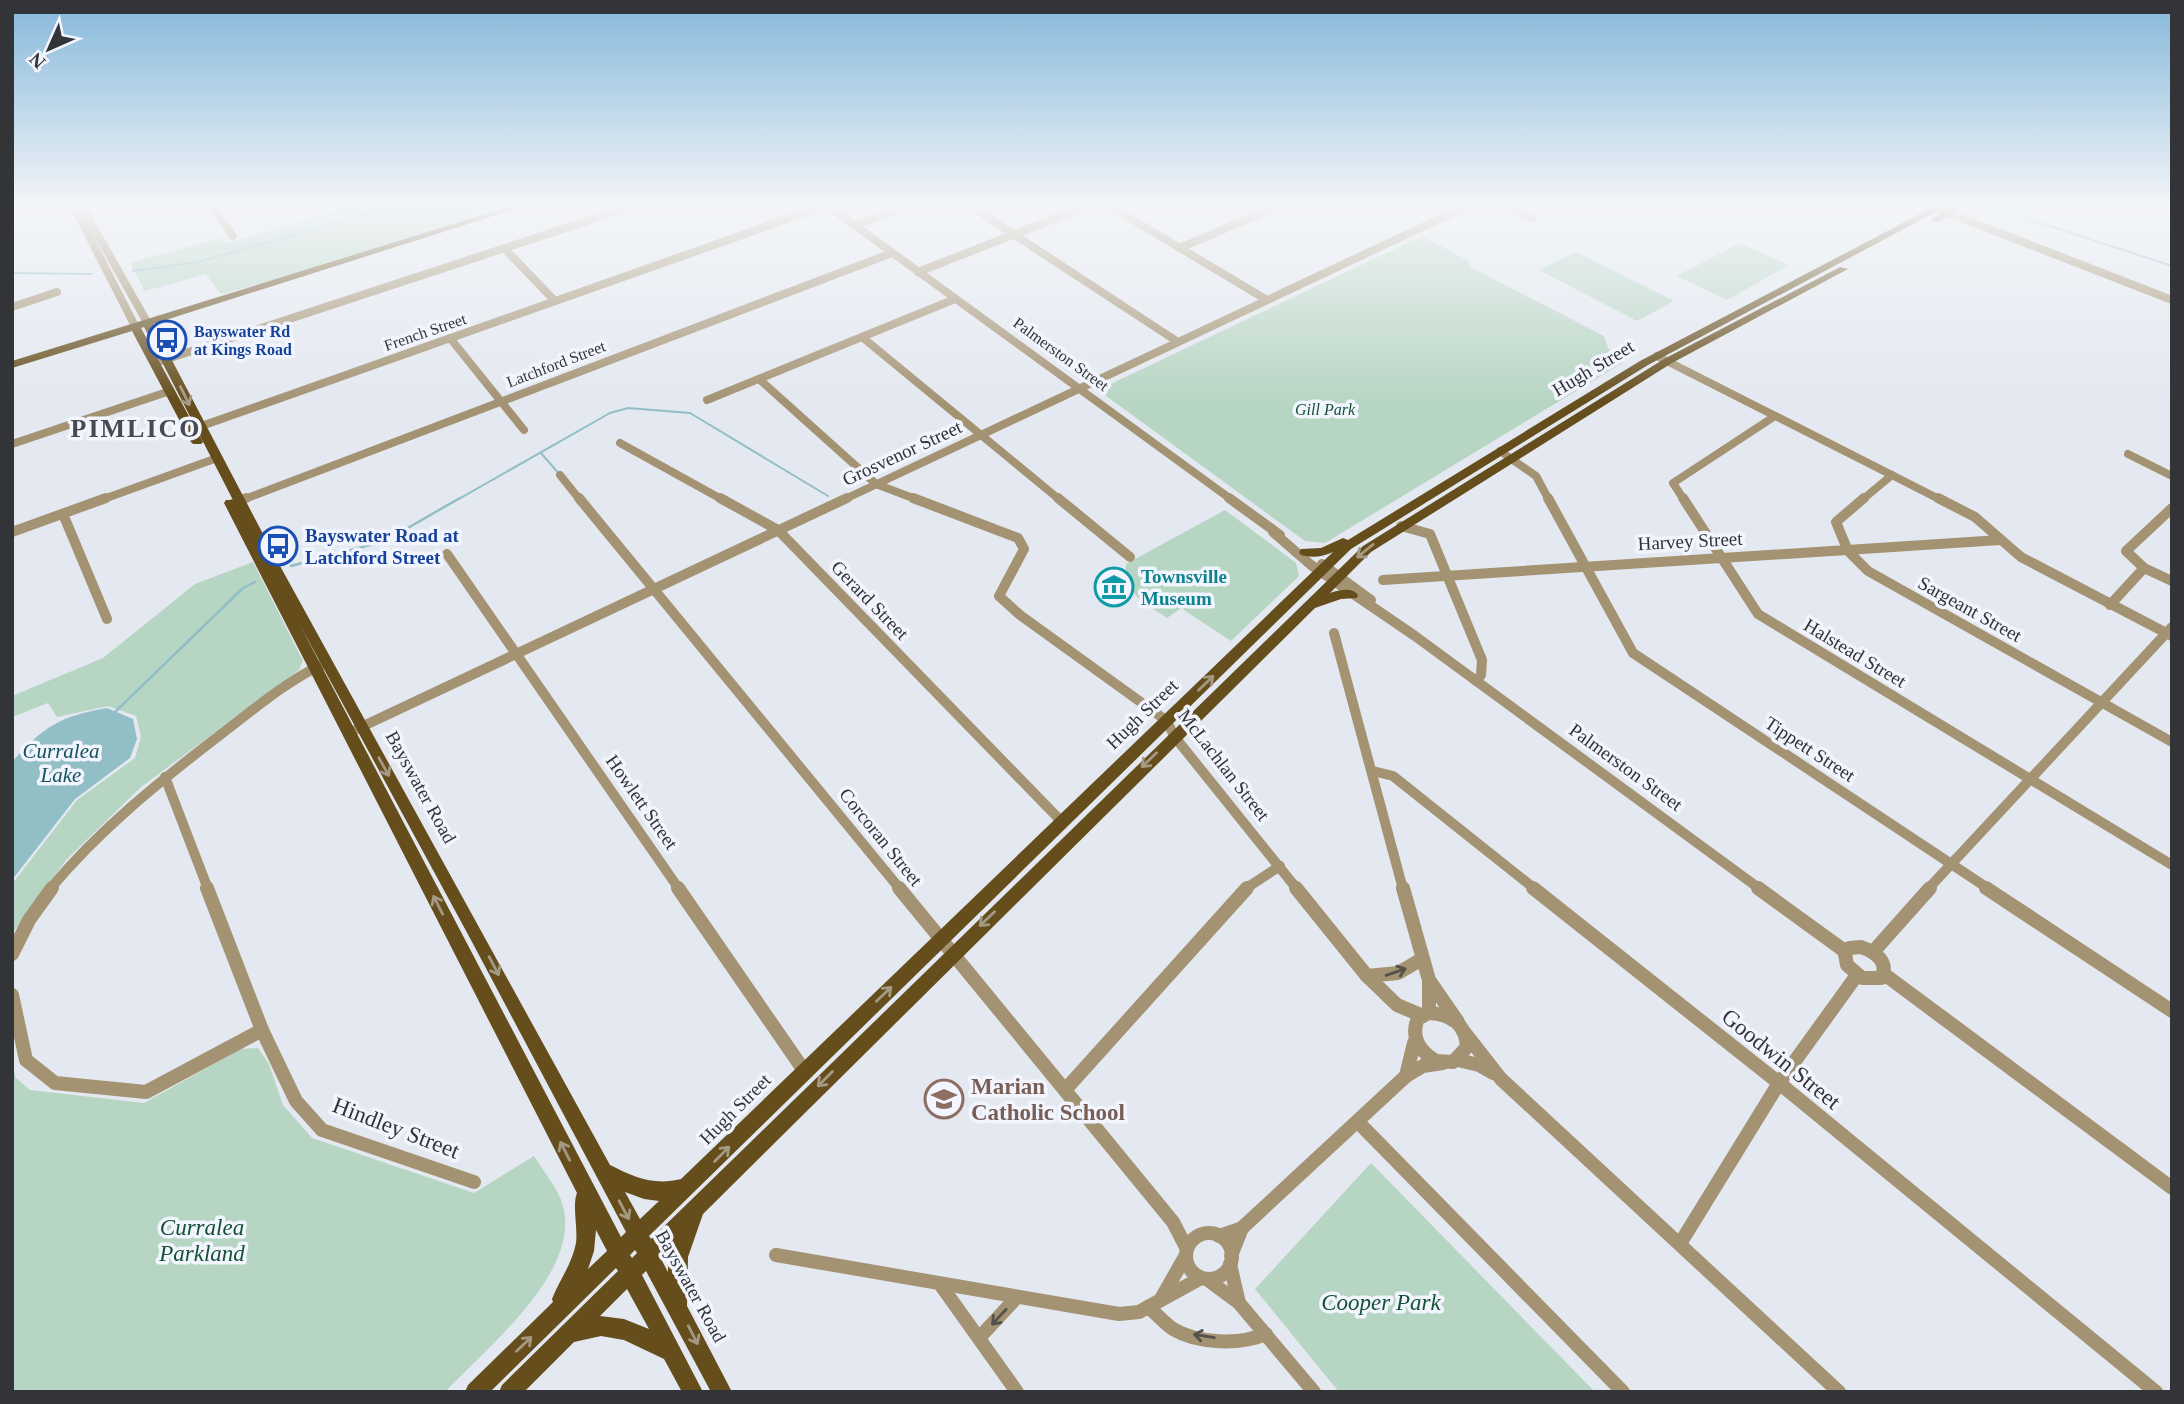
<svg xmlns="http://www.w3.org/2000/svg" width="2184" height="1404" viewBox="0 0 2184 1404" font-family="'Times New Roman',serif">
<rect width="100%" height="100%" fill="#e4e8f0"/>
<g fill="#b7d5c3">
<path d="M358 205H511L292 275 221 294 206 274 145 291 130 263 219 238 228 243Z"/>
<path d="M1422 236 1469 261 1470 267 1604 336 1608 348 1624 362 1325 543 1305 541 1098 390Z"/>
<path d="M1739 243 1789 265 1727 300 1677 276Z"/>
<path d="M1576 252 1674 301 1637 321 1539 270Z"/>
<path d="M1225 510 1296 563 1299 576 1231 641 1181 608 1167 618 1140 600 1125 583 1126 564Z"/>
<path d="M253 562 303 661 299 670 141 787 66 860 12 934V884L77 800 135 758 141 737 136 716 108 706 57 717 48 703 12 717V696L103 658 195 584Z"/>
<path d="M258 1048 269 1064 283 1105 312 1138 474 1193 534 1156C543 1171 559 1189 563 1206 581 1273 487 1347 445 1392H12V1062L16 1078 30 1090 144 1103 241 1049Z"/>
<path d="M1371 1163 1595 1392H1339L1255 1289Z"/>
</g>
<path fill="#92bec6" d="M107 708 133 719 137 739 130 758 75 799 12 880V762C43 727 60 716 107 708Z"/>
<g fill="none" stroke-linecap="round" stroke-linejoin="round">
<g stroke="#92bec6" stroke-width="2">
<path d="M1986 205 2172 266"/>
<path d="M133 271 198 262 399 205"/>
<path d="M12 273 92 274"/>
<path d="M541 453 560 475"/>
<path d="M457 500 610 413 628 408 690 413 828 496"/>
</g>
<g stroke="#92bec6" stroke-width="2.5">
<path d="M291 566 385 541 460 498"/>
<path d="M115 712 243 588 255 582"/>
</g>
<g stroke="#a49373" stroke-width="8">
<path d="M73 205 135 326"/>
<path d="M81 205 147 322"/>
<path d="M211 205 233 236"/>
<path d="M336 205 341 211"/>
<path d="M827 205 1232 500"/>
<path d="M969 205 1178 342"/>
<path d="M1108 205 1267 300"/>
<path d="M1505 205 1533 218"/>
<path d="M1928 205 2172 300"/>
<path d="M855 225 911 205"/>
<path d="M504 248 555 301"/>
<path d="M1180 248 1280 205"/>
<path d="M918 272 1089 205"/>
<path d="M12 307 57 292"/>
<path d="M862 337 1060 500"/>
<path d="M450 338 524 430"/>
<path d="M1657 356 1941 500"/>
<path d="M155 363 636 205"/>
<path d="M759 379 876 484 918 500"/>
<path d="M707 400 955 299"/>
<path d="M193 429 827 205"/>
<path d="M620 443 723 500"/>
<path d="M12 444 170 391"/>
<path d="M1500 451 1536 476 1549 500"/>
<path d="M2128 454 2172 476"/>
<path d="M560 475 580 500"/>
<path d="M101 500 217 458"/>
<path d="M242 500 892 253"/>
<path d="M843 500 1469 205"/>
<path d="M1684 500 1673 483 1775 416"/>
<path d="M1862 500 1892 475"/>
</g>
<g stroke="#a49373" stroke-width="10">
<path d="M579 498 900 889"/>
<path d="M720 498 778 530 1063 823"/>
<path d="M913 498 1018 538 1024 549 999 596 1020 615 1167 721 1174 736 1297 889"/>
<path d="M1058 498 1130 557"/>
<path d="M1229 498 1280 535"/>
<path d="M1548 498 1633 653 1989 889"/>
<path d="M1683 498 1758 614 2172 865"/>
<path d="M1864 498 1836 522 1848 551 1868 571 2172 742"/>
<path d="M1938 498 1975 517 2021 557 2172 636"/>
<path d="M234 503 246 498"/>
<path d="M63 514 107 619"/>
<path d="M1401 526 1430 534 1482 660 1481 675 1476 681"/>
<path d="M12 532 106 498"/>
<path d="M1273 532 1311 565 1415 636 1760 889"/>
<path d="M447 554 679 889"/>
<path d="M1322 564 1371 600"/>
<path d="M2144 568 2172 581"/>
<path d="M1383 580 2000 540"/>
<path d="M2110 605 2144 568 2126 551 2172 508"/>
<path d="M1334 633 1403 889"/>
<path d="M357 729 847 498"/>
<path d="M1373 771 1393 776 1535 889"/>
<path d="M165 777 208 889"/>
<path d="M50 889C100 829 159 782 220 735 253 710 284 683 321 665"/>
<path d="M1245 889 1280 866"/>
<path d="M1928 889 2172 627"/>
</g>
<g stroke="#a49373" stroke-width="14">
<path d="M207 888 262 1030 296 1101 322 1130 474 1182"/>
<path d="M678 888 805 1072"/>
<path d="M899 888 1173 1222 1187 1249"/>
<path d="M1296 888 1367 976 1397 1005 1423 1016"/>
<path d="M1403 888 1429 980 1458 1022"/>
<path d="M1533 888 1779 1083 2156 1392"/>
<path d="M1758 888 1846 952"/>
<path d="M1986 888 2172 1011"/>
<path d="M1861 947C1875 952 1890 962 1881 978H1862L1847 965 1845 954 1849 948Z"/>
<path d="M1873 952 1930 888"/>
<path d="M12 954 29 920 52 888"/>
<path d="M1884 974 2172 1188"/>
<path d="M1367 976 1398 973 1422 959"/>
<path d="M1429 980V1013"/>
<path d="M12 995 26 1060 55 1083 146 1092 262 1030"/>
<path d="M1429 1013C1451 1014 1466 1024 1467 1047L1453 1062 1436 1061C1419 1051 1410 1037 1418 1018Z"/>
<path d="M1465 1033 1501 1079 1839 1392"/>
<path d="M1458 1060 1479 1065 1493 1073"/>
<path d="M1406 1076 1414 1043"/>
<path d="M1065 1090 1247 888"/>
<path d="M1359 1123 1623 1392"/>
<circle cx="1209" cy="1256" r="23"/>
<path d="M1219 1236 1242 1228 1406 1076 1423 1066 1443 1063"/>
<path d="M1681 1242 1779 1083 1857 975"/>
<path d="M776 1255 1119 1314 1139 1312 1201 1278"/>
<path d="M1231 1256 1242 1228"/>
<path d="M1230 1264 1239 1303"/>
<path d="M1208 1280 1239 1303 1314 1392"/>
<path d="M940 1284 1017 1392"/>
<path d="M1161 1299 1186 1255"/>
<path d="M1148 1307C1157 1314 1164 1323 1173 1329 1198 1344 1240 1345 1266 1334"/>
<path d="M980 1337 1017 1297"/>
</g>
<g fill="#654d1c" fill-rule="evenodd">
<path d="M514 205H528L153 324 274 555 610 1165C634 1177 654 1186 681 1179L1333 552C1323 557 1311 558 1301 555L1299 552 1301 549 1321 548 1343 538 1348 540 1640 361 1937 205H1949L1648 365 1351 549 649 1236 651 1239 1363 546 1664 359 1840 267 1848 269 1672 363 1371 552 1330 593C1339 590 1352 587 1358 595L1357 598 1341 599 1315 608 703 1214 688 1257 687 1306 732 1392H711L646 1271 642 1275 703 1392H682L664 1359 624 1340 601 1336 574 1342 524 1392H499L502 1385 618 1271 616 1268 490 1392H465L468 1385 553 1302 552 1299C560 1279 572 1264 576 1243 578 1228 572 1205 577 1193L224 503 226 500H233L144 327 141 328 203 442 201 444H193L191 442 132 331 12 368V361ZM300 625 471 940 626 1232 621 1237ZM625 1192 644 1199 659 1201 640 1219ZM596 1230 607 1251 588 1269 594 1251ZM673 1244 668 1257V1272L660 1257ZM635 1250 637 1253 632 1258 630 1255ZM627 1289 649 1329 624 1319 600 1316Z"/>
<path d="M1954 205H1966L1938 222 1930 220Z"/>
</g>
</g>
<defs><path id="oneway-shaft" d="M-6 0H5M1.5-3L5.5 0L1.5 3" fill="none" stroke-width="1.6" stroke-linecap="round" stroke-linejoin="round" transform="scale(1.75)"/></defs>
<g stroke="#a49982">
<use href="#oneway-shaft" transform="translate(185 396) rotate(64)"/>
<use href="#oneway-shaft" transform="translate(1365 551) rotate(141)"/>
<use href="#oneway-shaft" transform="translate(1206 683) rotate(-44)"/>
<use href="#oneway-shaft" transform="translate(1149 760) rotate(136)"/>
<use href="#oneway-shaft" transform="translate(384 767) rotate(61)"/>
<use href="#oneway-shaft" transform="translate(438 905) rotate(-117)"/>
<use href="#oneway-shaft" transform="translate(987 919) rotate(136)"/>
<use href="#oneway-shaft" transform="translate(494 966) rotate(62)"/>
<use href="#oneway-shaft" transform="translate(884 994) rotate(-44)"/>
<use href="#oneway-shaft" transform="translate(825 1079) rotate(135)"/>
<use href="#oneway-shaft" transform="translate(565 1151) rotate(-117)"/>
<use href="#oneway-shaft" transform="translate(722 1154) rotate(-45)"/>
<use href="#oneway-shaft" transform="translate(624 1210) rotate(62)"/>
<use href="#oneway-shaft" transform="translate(693 1335) rotate(63)"/>
<use href="#oneway-shaft" transform="translate(524 1344) rotate(-44)"/>
</g>
<g stroke="#555049">
<use href="#oneway-shaft" transform="translate(1396 972) rotate(-19)"/>
<use href="#oneway-shaft" transform="translate(999 1317) rotate(133)"/>
<use href="#oneway-shaft" transform="translate(1204 1336) rotate(-171)"/>
</g>
<linearGradient id="sky" x2="0" y2="1"><stop stop-color="#85b8da"/><stop offset="0.51" stop-color="#f3f5f8"/><stop offset="1" stop-color="#f3f5f8" stop-opacity="0"/></linearGradient>
<rect width="2184" height="402" fill="url(#sky)"/>
<defs>
<symbol id="bus-ring" viewBox="-11 -11 22 22"><circle r="9.5" fill="#f2f5fe" stroke="#1a4fb4" stroke-width="1.5"/><path d="M-5-6H5V4H4V6H2V4H-2V6H-4V4H-5ZM-3.5-4V0h7V-4ZM-3.5 1.2v1.5H-2V1.2ZM2 1.2v1.5H3.5V1.2Z" fill="#1a4fb4"/></symbol>
<symbol id="museum-ring" viewBox="-11 -11 22 22"><circle r="9.5" fill="#f2f5fe" stroke="#0f9aa8" stroke-width="1.5"/><path d="M0-6L6-3V-2H-6V-3ZM-5-1h2V3h-2ZM-1-1h2V3h-2ZM3-1h2V3H3ZM-6 4H6V6H-6Z" fill="#0f9aa8"/></symbol>
<symbol id="school-ring" viewBox="-11 -11 22 22"><circle r="9.5" fill="#f2f5fe" stroke="#8d6e63" stroke-width="1.5"/><path d="M0-5L7-2L0 1L-7-2ZM-4 1L0 2.5L4 1V4Q0 6-4 4Z" fill="#8d6e63"/></symbol>
</defs>
<g fill-rule="evenodd">
<use href="#bus-ring" x="145" y="318" width="44" height="44"/>
<use href="#bus-ring" x="256" y="524" width="44" height="44"/>
<use href="#museum-ring" x="1092" y="565" width="44" height="44"/>
<use href="#school-ring" x="922" y="1077" width="44" height="44"/>
</g>
<g text-anchor="middle" dominant-baseline="central" stroke-width="7" stroke-linejoin="round" paint-order="stroke">
<g font-size="16" font-weight="bold" fill="#164399" stroke="#f2f5fe" text-anchor="start">
<text x="194" y="331">Bayswater Rd<tspan x="194" dy="18">at Kings Road</tspan></text>
</g>
<g font-size="16" fill="#333437" stroke="#f2f5fe">
<text transform="translate(425 332) rotate(-19)">French Street</text>
<text transform="translate(1061 354) rotate(36)">Palmerston Street</text>
<text transform="translate(556 364) rotate(-21)">Latchford Street</text>
</g>
<g font-size="16" font-style="italic" fill="#135035" stroke="#f2f5fe">
<text x="1325" y="409">Gill Park</text>
</g>
<g font-size="19" fill="#333437" stroke="#f2f5fe">
<text transform="translate(1593 368) rotate(-31)">Hugh Street</text>
<text transform="translate(902 453) rotate(-25)">Grosvenor Street</text>
<text transform="translate(1690 541) rotate(-3)">Harvey Street</text>
<text transform="translate(870 600) rotate(46)">Gerard Street</text>
<text transform="translate(1970 609) rotate(29)">Sargeant Street</text>
<text transform="translate(1855 653) rotate(31)">Halstead Street</text>
<text transform="translate(1142 714) rotate(-44)">Hugh Street</text>
<text transform="translate(1810 749) rotate(33)">Tippett Street</text>
<text transform="translate(1224 765) rotate(52)">McLachlan Street</text>
<text transform="translate(1626 767) rotate(36)">Palmerston Street</text>
<text transform="translate(421 787) rotate(61)">Bayswater Road</text>
<text transform="translate(642 802) rotate(55)">Howlett Street</text>
<text transform="translate(881 837) rotate(51)">Corcoran Street</text>
<text transform="translate(735 1109) rotate(-45)">Hugh Street</text>
<text transform="translate(691 1286) rotate(61)">Bayswater Road</text>
</g>
<g font-size="19" font-weight="bold" fill="#164399" stroke="#f2f5fe" text-anchor="start">
<text x="305" y="535">Bayswater Road at<tspan x="305" dy="22">Latchford Street</tspan></text>
</g>
<g font-size="19" font-weight="bold" fill="#0d838f" stroke="#f2f5fe" text-anchor="start">
<text x="1141" y="576">Townsville<tspan x="1141" dy="22">Museum</tspan></text>
</g>
<g font-size="21" font-style="italic" fill="#13525b" stroke="#f2f5fe">
<text x="61" y="751">Curralea<tspan x="61" dy="24">Lake</tspan></text>
</g>
<g font-size="23" fill="#333437" stroke="#f2f5fe">
<text transform="translate(1781 1059) rotate(39)">Goodwin Street</text>
<text transform="translate(396 1128) rotate(21)">Hindley Street</text>
</g>
<g font-size="23" font-weight="bold" fill="#785e54" stroke="#f2f5fe" text-anchor="start">
<text x="971" y="1086">Marian<tspan x="971" dy="26">Catholic School</tspan></text>
</g>
<g font-size="23" font-style="italic" fill="#135035" stroke="#f2f5fe">
<text x="202" y="1227">Curralea<tspan x="202" dy="26">Parkland</tspan></text>
<text x="1381" y="1302">Cooper Park</text>
</g>
<g font-size="26" font-weight="bold" letter-spacing="2" fill="#474a51" stroke="#f2f5fe">
<text x="136" y="428">PIMLICO</text>
</g>
</g>
<rect width="2184" height="1404" fill="none" stroke="#333437" stroke-width="28"/>
<g transform="translate(49 49) rotate(225)" stroke="#f2f5fe" stroke-width="5" paint-order="stroke">
<path d="M0-5L12 26L0 18L-12 26Z" fill="#333437"/>
<text y="-10" font-size="19" font-weight="bold" text-anchor="middle" fill="#333437">N</text>
</g>
</svg>
